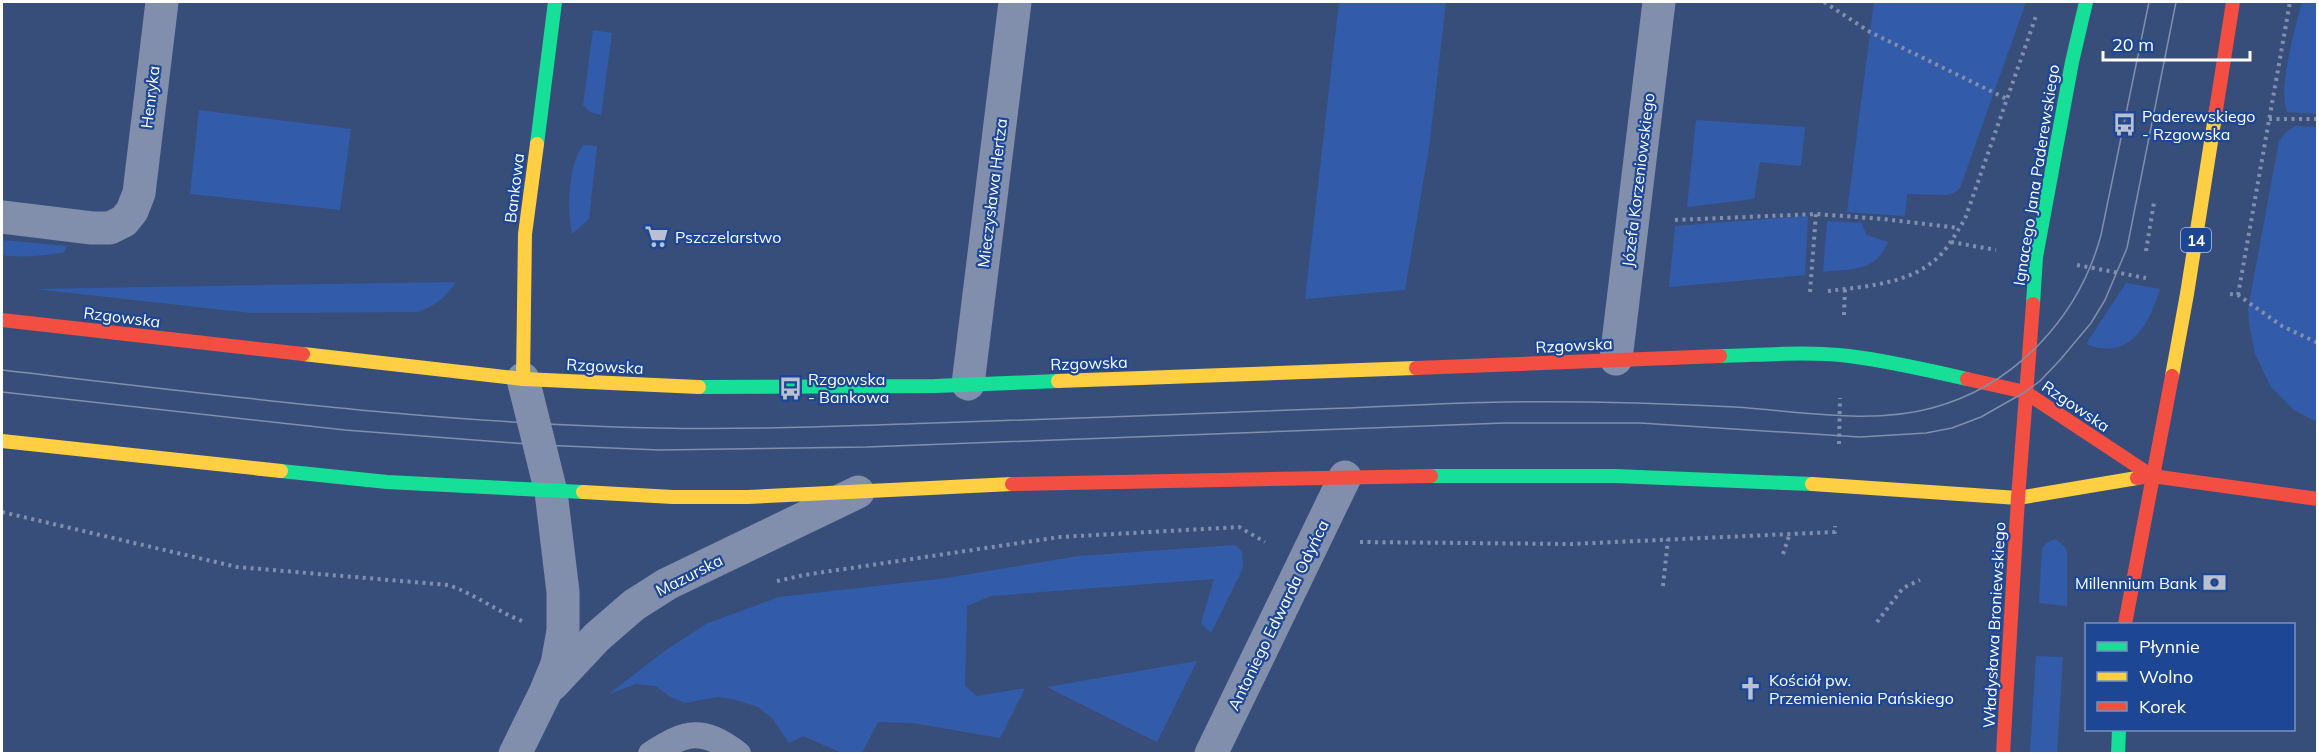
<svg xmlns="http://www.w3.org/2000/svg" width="2319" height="755" viewBox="0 0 2319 755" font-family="Mulish,sans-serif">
<rect width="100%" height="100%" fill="#384e7a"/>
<g fill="#325caa">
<path d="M1339 2H1446L1429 148 1405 290 1305 299Z"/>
<path d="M1874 2H2026L1960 188 1954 193 1947 195 1907 194 1905 216 1847 212Z"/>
<path d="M2302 2H2317V114L2287 112C2277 90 2296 27 2302 2Z"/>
<path d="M593 30 612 33 601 115 590 112 583 105Z"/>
<path d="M199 110 351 129 340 210 190 194Z"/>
<path d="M1696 120 1805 127 1801 166 1760 162 1754 199 1687 207Z"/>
<path d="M2295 126 2317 127V422L2294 410 2271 387 2255 354 2249 323 2248 309 2279 141 2285 133Z"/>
<path d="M583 145 597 146 589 219 572 234C567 211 568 164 583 145Z"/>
<path d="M1808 216 1805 275 1669 287 1675 226Z"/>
<path d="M1827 221 1862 223 1866 235 1888 242C1875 273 1852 268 1823 272Z"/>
<path d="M2 240 67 246 64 252C43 256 22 258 2 255Z"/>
<path d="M456 282C445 298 435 306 417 312L251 313 35 289Z"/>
<path d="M2126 283 2160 289C2149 324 2130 362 2086 344Z"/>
<path d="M2055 539 2065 547 2067 553V606L2039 603 2042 549 2045 544Z"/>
<path d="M1235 545 1242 551 1243 568 1211 633 1201 623 1214 579 991 596 967 606 965 686 977 696 1025 688 1000 738 913 723 878 722 862 753H842L803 736 789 743 772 718 758 707 733 699 717 697 685 703 669 696 656 686 636 684 609 694 666 650 706 624 779 597 947 578 1078 556Z"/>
<path d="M2036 656 2063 657 2057 753H2030Z"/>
<path d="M1197 661 1157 742 1047 687Z"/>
</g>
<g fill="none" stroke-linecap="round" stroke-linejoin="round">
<g stroke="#818fad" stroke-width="4" stroke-dasharray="3 4.5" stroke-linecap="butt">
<path d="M1824 2 1870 32 2007 99"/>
<path d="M2269 119H2318"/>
<path d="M1675 220 1816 214 1883 219 1959 228"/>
<path d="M1951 242 1996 250"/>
<path d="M2146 251 2154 202"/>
<path d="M2077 265 2146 278"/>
<path d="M1828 291C1868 286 1916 284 1944 251 1952 241 1958 230 1965 219L2036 16"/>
<path d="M1810 292 1816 214"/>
<path d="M2230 294 2238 295 2282 326 2318 343"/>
<path d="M2238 295 2290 2"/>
<path d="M1844 315 1845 289"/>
<path d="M1839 444 1840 398"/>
<path d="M2 512 237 567 448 585C475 594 496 611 522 621"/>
<path d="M1360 542 1571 544 1835 532V526"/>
<path d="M1783 554 1790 533"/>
<path d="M777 581 804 575 1060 537 1239 527 1265 542"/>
<path d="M1663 586 1668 539"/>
<path d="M1877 622 1903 588 1920 580"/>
</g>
<path stroke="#818fad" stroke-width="26" d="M651 754C686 731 703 727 738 754"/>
<g stroke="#818fad" stroke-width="33">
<path d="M2 217 92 228H110L124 221 132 211 139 193 162 2"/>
<path d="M1616 359 1659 2"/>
<path d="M968 384 1015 2"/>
<path d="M552 685 597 637 634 605 667 584 858 492"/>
<path d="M515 754 545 693 557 664 563 631V592L551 492 523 379"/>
<path d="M1211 754 1345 477"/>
</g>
<g stroke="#16e098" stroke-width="14">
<path d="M537 144 555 2"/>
<path d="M2033 304 2036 257 2072 62 2086 2"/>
<path d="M1720 356C1763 355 1807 351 1849 356 1889 361 1928 370 1967 379"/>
<path d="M699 387 935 386 1058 381"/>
<path d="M281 471 387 482 583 492"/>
<path d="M1431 476H1615L1812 484"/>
<path d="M2118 754 2119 730"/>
</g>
<g stroke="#ffcf43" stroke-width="14">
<path d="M303 354 523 379 699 387"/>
<path d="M2172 376 2187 294 2216 110"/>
<path d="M523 379 525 234 537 144"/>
<path d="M1058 381 1416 368"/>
<path d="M2 441 281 471"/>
<path d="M1812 484 2018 498 2137 478"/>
<path d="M583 492 673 497H748L1012 484"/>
</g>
<g stroke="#f24e42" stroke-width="14">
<path d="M2216 110 2233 2"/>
<path d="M2 320 303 354"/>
<path d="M1416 368 1720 356"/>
<path d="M1967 379 2025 392 2152 476"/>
<path d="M2137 478 2152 476 2318 499"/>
<path d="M1012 484 1431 476"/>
<path d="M2125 624 2172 376"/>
<path d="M2003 754 2018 498 2033 304"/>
</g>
<g stroke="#808fab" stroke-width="1.5">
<path d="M2 370C220 395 438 424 658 428 750 430 842 426 933 423 1061 419 1190 414 1318 409 1380 407 1442 403 1504 402 1581 401 1658 403 1735 407 1799 411 1870 425 1932 408 2015 386 2079 317 2101 235L2149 2"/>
<path d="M2 392 345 430 540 445 659 450 867 447 1504 423H1640L1860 437 1926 433 1952 428 1981 417 2025 392 2040 381 2060 360 2091 323 2105 300 2127 248 2176 2"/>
</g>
</g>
<defs>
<symbol id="bus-bare" viewBox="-9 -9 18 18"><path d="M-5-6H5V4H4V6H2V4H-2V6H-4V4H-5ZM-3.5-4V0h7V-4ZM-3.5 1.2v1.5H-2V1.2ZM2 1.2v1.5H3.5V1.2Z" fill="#b9c1d0" stroke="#1d4695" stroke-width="2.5" paint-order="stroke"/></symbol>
<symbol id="supermarket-bare" viewBox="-9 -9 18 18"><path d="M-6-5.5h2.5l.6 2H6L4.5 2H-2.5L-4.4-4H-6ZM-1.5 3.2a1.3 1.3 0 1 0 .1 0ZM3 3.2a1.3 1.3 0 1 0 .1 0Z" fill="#b9c1d0" stroke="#1d4695" stroke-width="2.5" paint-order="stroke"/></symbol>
<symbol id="bank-bare" viewBox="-9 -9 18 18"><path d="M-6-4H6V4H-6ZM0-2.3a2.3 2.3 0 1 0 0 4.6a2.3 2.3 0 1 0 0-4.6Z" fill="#b9c1d0" stroke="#1d4695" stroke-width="2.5" paint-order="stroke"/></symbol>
<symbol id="church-bare" viewBox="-9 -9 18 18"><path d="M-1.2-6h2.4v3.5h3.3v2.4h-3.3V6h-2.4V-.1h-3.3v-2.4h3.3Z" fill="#b9c1d0" stroke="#1d4695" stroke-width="2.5" paint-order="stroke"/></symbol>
</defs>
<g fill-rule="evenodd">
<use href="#bus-bare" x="2108" y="108" width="33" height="33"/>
<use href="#supermarket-bare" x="640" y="220" width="33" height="33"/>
<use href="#bus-bare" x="774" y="372" width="33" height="33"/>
<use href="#bank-bare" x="2198" y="566" width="33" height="33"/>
<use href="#church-bare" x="1734" y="672" width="33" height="33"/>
</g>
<g text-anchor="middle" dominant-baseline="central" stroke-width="4.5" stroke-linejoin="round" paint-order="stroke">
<rect fill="#1d4695" stroke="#bbc8df" stroke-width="1.5" x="2181" y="228" width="30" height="24" rx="4.5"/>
<g font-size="15" font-weight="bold" fill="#fff">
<text x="2196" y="240">14</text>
</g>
<g font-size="16" fill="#fff" stroke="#1d4695">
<text transform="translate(150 97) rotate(-83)">Henryka</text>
<text transform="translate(2036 175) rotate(-81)">Ignacego Jana Paderewskiego</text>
<text transform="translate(1638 180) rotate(-83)">Józefa Korzeniowskiego</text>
<text transform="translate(514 188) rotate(-83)">Bankowa</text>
<text transform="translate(992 193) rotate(-83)">Mieczysława Hertza</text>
<text transform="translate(122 317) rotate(7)">Rzgowska</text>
<text transform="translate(1574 345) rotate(-3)">Rzgowska</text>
<text transform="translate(1089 363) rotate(-2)">Rzgowska</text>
<text transform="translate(605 366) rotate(3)">Rzgowska</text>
<text transform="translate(2076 406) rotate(34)">Rzgowska</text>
<text transform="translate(689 575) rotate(-27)">Mazurska</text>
<text transform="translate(1278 615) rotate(-64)">Antoniego Edwarda Odyńca</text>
<text transform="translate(1994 625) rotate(-87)">Władysława Broniewskiego</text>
</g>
<g font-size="16" fill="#fff" stroke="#1d4695" text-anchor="start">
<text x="2142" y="116">Paderewskiego<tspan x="2142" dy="18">- Rzgowska</tspan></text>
<text x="675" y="237">Pszczelarstwo</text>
<text x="808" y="379">Rzgowska<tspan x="808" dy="18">- Bankowa</tspan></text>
<text x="2197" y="583" text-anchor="end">Millennium Bank</text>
<text x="1769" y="680">Kościół pw.<tspan x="1769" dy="18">Przemienienia Pańskiego</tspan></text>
</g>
</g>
<rect width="2319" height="755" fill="none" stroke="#ffffff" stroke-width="6"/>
<rect x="2085" y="623" width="210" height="108" fill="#1d4695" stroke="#7790bf" stroke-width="1.5"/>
<rect x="2097" y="642" width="30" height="9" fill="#16e098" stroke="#7790bf" stroke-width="1.5"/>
<text x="2139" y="653" font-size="18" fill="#ffffff">Płynnie</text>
<rect x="2097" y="672" width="30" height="9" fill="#ffcf43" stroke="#7790bf" stroke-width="1.5"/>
<text x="2139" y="683" font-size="18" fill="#ffffff">Wolno</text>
<rect x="2097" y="702" width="30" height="9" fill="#f24e42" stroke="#7790bf" stroke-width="1.5"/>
<text x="2139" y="713" font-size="18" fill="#ffffff">Korek</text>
<path d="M2103 51v9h147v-9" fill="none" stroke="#ffffff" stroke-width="3"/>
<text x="2112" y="51" font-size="18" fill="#ffffff" stroke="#1d4695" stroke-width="4.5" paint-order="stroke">20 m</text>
</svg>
